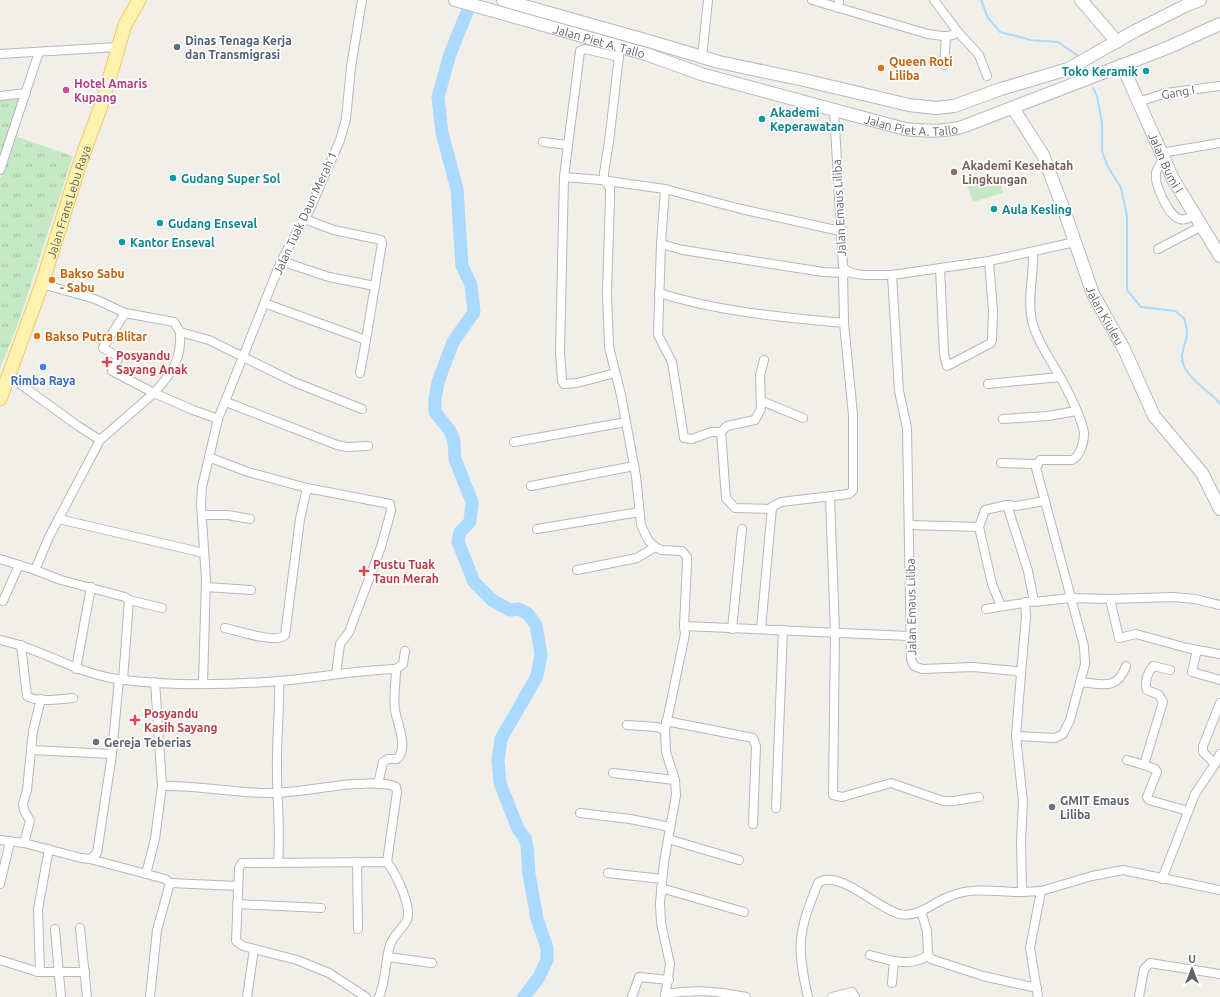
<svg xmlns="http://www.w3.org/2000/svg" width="1220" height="997" viewBox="0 0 1220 997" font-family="Ubuntu,sans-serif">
<defs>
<pattern id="grass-tufts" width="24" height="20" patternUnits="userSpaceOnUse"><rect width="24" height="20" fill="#c5e8c5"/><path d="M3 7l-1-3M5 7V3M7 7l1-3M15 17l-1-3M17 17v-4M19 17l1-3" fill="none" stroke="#a3c0a4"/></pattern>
</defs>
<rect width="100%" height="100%" fill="#f1efe8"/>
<g fill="url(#grass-tufts)">
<path d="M21 98 0 162V99Z"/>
<path d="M15 136 73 156 19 321 0 369V179Z"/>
</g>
<path fill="#c5e8c5" d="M998 176 1003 193 973 202 967 185Z"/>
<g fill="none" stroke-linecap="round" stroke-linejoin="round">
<g stroke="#aadaff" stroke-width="2">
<path d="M981 0 988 18 1000 32 1031 40 1058 42 1077 55"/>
<path d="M1093 88 1097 96 1102 123V151L1107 165 1121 188 1127 216V290L1141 307 1175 311 1184 318C1185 323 1187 328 1187 333 1187 341 1182 349 1182 357 1183 378 1209 389 1220 404"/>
</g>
<path stroke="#aadaff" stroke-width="13" d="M472 0 450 54 438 97 442 133 457 189 462 266 471 285 474 312 453 342 438 382 435 399V412L450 431 454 441 455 459 472 502 470 522 460 532 458 542 474 582 492 600 510 610 519 609 528 614 536 625 541 654 537 676 501 739 498 761 500 783 518 829 525 838 527 846 529 874 537 919 547 948V960L539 977 524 997"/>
<defs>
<g id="street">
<path d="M812 0 928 34C938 35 950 39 958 32L934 0"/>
<path d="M838 8 839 0"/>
<path d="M958 32 979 55 987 76"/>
<path d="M620 47 609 142 604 173V179L610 188V198L607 293 609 347 621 395 636 476 641 525 648 540 655 547 662 550 682 551 687 557V563L684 626 685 634 665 730 666 752 675 780 676 795 664 862 660 903 661 923 670 964 665 997"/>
<path d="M0 54 117 47"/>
<path d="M702 57 708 0"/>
<path d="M944 65 946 36"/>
<path d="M0 96 26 93"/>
<path d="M1138 102 1166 93 1220 86"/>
<path d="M834 110 843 266C849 279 880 274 892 275L899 391 907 428 911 659 914 666 922 669 973 667 1016 671 1021 674 1016 736 1023 802 1021 840 1022 892 1041 891 1092 876 1123 870 1220 890"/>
<path d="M543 142 568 145"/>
<path d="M1161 153 1220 143"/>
<path d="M1163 159C1161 163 1157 168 1156 173 1154 184 1169 217 1180 219 1185 221 1190 217 1195 214"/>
<path d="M0 170 39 52"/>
<path d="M564 177 601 180 665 189 741 209 840 231"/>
<path d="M665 189 661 244 658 335 672 362 684 438 692 439 711 432H721L727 426 755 420 761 409 760 375 764 360"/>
<path d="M661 244 683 250 823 272 847 273"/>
<path d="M1158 249 1202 226"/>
<path d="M281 261 329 277 375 286"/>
<path d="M940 268 944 354 947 366 991 343 992 340 993 311 989 261"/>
<path d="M892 275 989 261 1075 242"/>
<path d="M42 284 95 299 125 313 174 322 180 332 209 340 294 382 362 409"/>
<path d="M659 293C720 312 781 317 844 323"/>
<path d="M264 303 366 340 382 243 381 240 334 230 304 219"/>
<path d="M125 313 103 348 119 357 112 371 154 393C172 373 182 359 180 332"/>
<path d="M360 373 366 340"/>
<path d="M615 373 577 383 564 384 562 381 560 351 564 177 580 51 585 49 619 57"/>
<path d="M9 376 78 426 100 440 154 393 193 410 218 419"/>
<path d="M988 384 1060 377"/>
<path d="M762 401 803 418"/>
<path d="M226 402 337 445 347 447 368 446"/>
<path d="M1003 419 1048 416 1076 411"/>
<path d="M721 432 726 498 735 508 769 509 772 507"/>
<path d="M514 442 626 422"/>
<path d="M211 458 248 472 307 488 390 504 391 511 381 547 349 632 340 644 336 674"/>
<path d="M1001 463 1037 464"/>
<path d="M531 486 634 466"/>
<path d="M830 497 835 632 833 795 842 797 891 783 943 801H954L979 797"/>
<path d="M1007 505 1028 571 1034 602 1070 598 1110 599 1173 597 1195 599 1220 605"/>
<path d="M202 515H228L250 519"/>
<path d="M59 519 204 553"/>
<path d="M909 525 979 527 992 584 1001 606"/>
<path d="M979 527 985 510 1007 505 1016 506 1044 501"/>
<path d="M537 529 639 512"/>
<path d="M0 559 35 570 49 537 100 440"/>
<path d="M35 570 61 580 125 597 129 600 123 680"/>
<path d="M577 570 637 558 655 547"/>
<path d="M206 587 251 590"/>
<path d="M1110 599 1119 638 1136 634 1187 648 1220 654"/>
<path d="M129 600 162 608"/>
<path d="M3 601 19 565"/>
<path d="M986 609 1030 602"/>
<path d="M684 626 909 636"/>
<path d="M225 628C238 631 277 644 285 635L300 519 307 488"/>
<path d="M732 629 742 529"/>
<path d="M761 629 772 507 781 502 789 501 849 494 853 490V415L844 323 843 273"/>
<path d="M0 640C44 649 77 675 124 680 174 686 228 685 278 681 318 678 356 670 396 669 396 682 393 698 395 710 397 723 409 748 397 759H388L383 762 378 784"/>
<path d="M21 645 27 696C38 703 60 699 73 698"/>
<path d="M1197 650 1192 672 1220 680"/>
<path d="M76 669 91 587"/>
<path d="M396 669 403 664 405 651"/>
<path d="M1170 670 1153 666C1148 672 1144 682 1147 690L1159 695 1163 702 1144 765 1155 769 1157 772 1147 797 1149 800 1188 811"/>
<path d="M1021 674 1026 617 1025 602"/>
<path d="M1080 682C1103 684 1117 691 1126 666"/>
<path d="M203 683 206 579 201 504 202 487 218 419 258 319 281 261 309 211 340 140 346 119 351 67 362 0"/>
<path d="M666 721 753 738 756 746 753 824"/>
<path d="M627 725 657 727 665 730"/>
<path d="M1016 736 1055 738 1063 734 1070 720 1085 664 1084 646 1036 468 1040 460H1072C1081 456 1086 437 1083 428 1078 410 1068 391 1059 375 1049 357 1037 341 1032 321 1027 299 1034 275 1033 252"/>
<path d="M31 750 112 754"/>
<path d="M1127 760 1144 765"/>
<path d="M1215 764 1203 752V746L1220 703"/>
<path d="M613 773 675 780"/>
<path d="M162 786C198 785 233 793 269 793 297 793 326 786 354 784 366 784 385 781 396 787L397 792 387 862"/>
<path d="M776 808 783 630"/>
<path d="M580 813 630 819 670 827"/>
<path d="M668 839 739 860"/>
<path d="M0 840 24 843 81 858 90 859 97 853 112 754 119 679"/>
<path d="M24 843 30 821 24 810 23 804 27 790 33 731 41 699"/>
<path d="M90 859 165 879 170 883 157 930 150 997"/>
<path d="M357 862 358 929"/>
<path d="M278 863C281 827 276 793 277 758 277 732 280 707 279 681"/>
<path d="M608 873 662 879"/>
<path d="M146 874 155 839 162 786 155 682"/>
<path d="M1162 879 1195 794 1215 764 1220 754"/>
<path d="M170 883 238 886"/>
<path d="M0 884 10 842"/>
<path d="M661 888 744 912"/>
<path d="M237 904 321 908"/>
<path d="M921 911 927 931 928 955 931 959 983 976 1037 988"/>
<path d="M80 928 87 997"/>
<path d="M55 929 61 997"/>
<path d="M870 955C889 960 911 968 928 955"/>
<path d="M388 957 432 963"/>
<path d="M0 960 38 972 40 970 38 909 49 849"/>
<path d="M38 972H85"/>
<path d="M892 983 894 961"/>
<path d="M665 994C695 989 717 991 746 997"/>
<path d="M247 997 254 949"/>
<path d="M366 997 329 973 297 960 243 946 236 941 239 868 242 863 387 862C396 874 414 909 406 922 401 930 393 936 390 945 385 962 386 980 379 997"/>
<path d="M632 997 639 977 669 980"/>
<path d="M808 997C796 945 798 933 818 883 839 868 879 910 900 914 917 918 933 903 948 897 972 886 996 892 1022 892"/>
<path d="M832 997 852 992 855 997"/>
<path d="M1038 997 1030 948 1041 891"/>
<path d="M1139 997 1144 969 1150 963 1220 974"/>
</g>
<g id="secondary">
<path id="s1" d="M455 0 646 54 701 74 905 129C925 131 943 132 962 127L1167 48 1220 24"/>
<path d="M503 0 652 42 719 62 804 80 909 105 936 108 954 106 1001 89 1068 69 1135 31 1189 4 1200 0"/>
<path d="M1081 0 1117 42"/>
<path id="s2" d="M1122 65 1173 179 1220 256"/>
<path id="s3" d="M1013 108 1043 155 1065 213 1093 294 1124 349 1154 416 1202 473 1220 509"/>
</g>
<g id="primary">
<path id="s4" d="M0 399 42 284 80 163 102 103 125 25 139 0"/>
</g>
</defs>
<use href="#street" stroke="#b5b8bc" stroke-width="10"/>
<use href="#secondary" stroke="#b6babf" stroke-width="14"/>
<use href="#primary" stroke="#f2c960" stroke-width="15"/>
<use href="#street" stroke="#fff" stroke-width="8"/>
<use href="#secondary" stroke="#fff" stroke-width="12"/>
<use href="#primary" stroke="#fff2af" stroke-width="13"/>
</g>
<circle fill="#5c6f8a" stroke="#fff" stroke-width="1.5" cx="177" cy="47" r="4"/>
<g fill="#e8710a" stroke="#fff" stroke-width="1.5">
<circle cx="881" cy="68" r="4"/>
<circle cx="52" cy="280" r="4"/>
<circle cx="37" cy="336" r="4"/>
</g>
<g fill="#0f9aa8" stroke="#fff" stroke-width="1.5">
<circle cx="1146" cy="71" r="4"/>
<circle cx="762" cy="119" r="4"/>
<circle cx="173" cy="178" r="4"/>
<circle cx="994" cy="209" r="4"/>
<circle cx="160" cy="223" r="4"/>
<circle cx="122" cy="242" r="4"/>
</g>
<circle fill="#d1479c" stroke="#fff" stroke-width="1.5" cx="66" cy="90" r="4"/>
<circle fill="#8d6e63" stroke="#fff" stroke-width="1.5" cx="954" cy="172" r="4"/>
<g fill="#e0444e" stroke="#fff" stroke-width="1.5">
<path d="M105 356h4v4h4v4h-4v4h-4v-4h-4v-4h4z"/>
<path d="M362 565h4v4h4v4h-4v4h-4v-4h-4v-4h4z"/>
<path d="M133 714h4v4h4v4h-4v4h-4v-4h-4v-4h4z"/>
</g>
<circle fill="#3f7fe0" stroke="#fff" stroke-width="1.5" cx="43" cy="367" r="4"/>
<g fill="#6b7280" stroke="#fff" stroke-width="1.5">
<circle cx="96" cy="742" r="4"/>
<circle cx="1052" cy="807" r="4"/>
</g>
<g text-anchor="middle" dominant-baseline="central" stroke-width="3.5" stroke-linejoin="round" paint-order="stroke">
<g font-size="12" font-weight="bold" fill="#4e5e75" stroke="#fff" text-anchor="start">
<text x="185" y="40">Dinas Tenaga Kerja<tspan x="185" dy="14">dan Transmigrasi</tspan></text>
</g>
<g font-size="12" fill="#5f6368" stroke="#fff">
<text stroke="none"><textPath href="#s1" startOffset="150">Jalan Piet A. Tallo</textPath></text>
<text transform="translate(1178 92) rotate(-10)">Gang I</text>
<text stroke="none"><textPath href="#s1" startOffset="474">Jalan Piet A. Tallo</textPath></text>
<text stroke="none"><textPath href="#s2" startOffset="107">Jalan Bumi I</textPath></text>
<text stroke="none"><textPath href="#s4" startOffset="209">Jalan Frans Lebu Raya</textPath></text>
<text transform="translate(839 208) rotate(-93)">Jalan Emaus Liliba</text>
<text transform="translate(305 213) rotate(-65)">Jalan Tuak Daun Merah 1</text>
<text stroke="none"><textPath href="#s3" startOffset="228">Jalan Kiuleu</textPath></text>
<text transform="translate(911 607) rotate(-91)">Jalan Emaus Liliba</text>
</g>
<g font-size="12" font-weight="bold" fill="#c56008" stroke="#fff" text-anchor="start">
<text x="889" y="61">Queen Roti<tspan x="889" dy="14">Liliba</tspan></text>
<text x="60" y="273">Bakso Sabu<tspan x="60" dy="14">- Sabu</tspan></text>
<text x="45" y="336">Bakso Putra Blitar</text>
</g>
<g font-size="12" font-weight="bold" fill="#0d838f" stroke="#fff" text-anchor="start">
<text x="1138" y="71" text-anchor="end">Toko Keramik</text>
<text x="770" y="112">Akademi<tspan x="770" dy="14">Keperawatan</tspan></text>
<text x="181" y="178">Gudang Super Sol</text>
<text x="1002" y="209">Aula Kesling</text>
<text x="168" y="223">Gudang Enseval</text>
<text x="130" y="242">Kantor Enseval</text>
</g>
<g font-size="12" font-weight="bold" fill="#b23c85" stroke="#fff" text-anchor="start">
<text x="74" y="83">Hotel Amaris<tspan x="74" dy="14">Kupang</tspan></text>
</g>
<g font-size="12" font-weight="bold" fill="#785e54" stroke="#fff" text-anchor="start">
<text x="962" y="165">Akademi Kesehatah<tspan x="962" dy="14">Lingkungan</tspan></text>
</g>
<g font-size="12" font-weight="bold" fill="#be3a42" stroke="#fff" text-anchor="start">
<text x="116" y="355">Posyandu<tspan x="116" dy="14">Sayang Anak</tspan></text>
<text x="373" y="564">Pustu Tuak<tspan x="373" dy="14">Taun Merah</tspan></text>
<text x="144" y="713">Posyandu<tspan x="144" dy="14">Kasih Sayang</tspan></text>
</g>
<g font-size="12" font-weight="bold" fill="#366cbe" stroke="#fff">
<text x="43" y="380">Rimba Raya</text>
</g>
<g font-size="12" font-weight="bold" fill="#5b616d" stroke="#fff" text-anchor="start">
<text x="104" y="742">Gereja Teberias</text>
<text x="1060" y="800">GMIT Emaus<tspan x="1060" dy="14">Liliba</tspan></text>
</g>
</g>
<g transform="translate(1192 969)" stroke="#ffffff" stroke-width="3" paint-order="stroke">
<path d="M0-3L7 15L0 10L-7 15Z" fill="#5f6368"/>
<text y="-6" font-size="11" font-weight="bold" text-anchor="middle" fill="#5f6368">U</text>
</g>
</svg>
